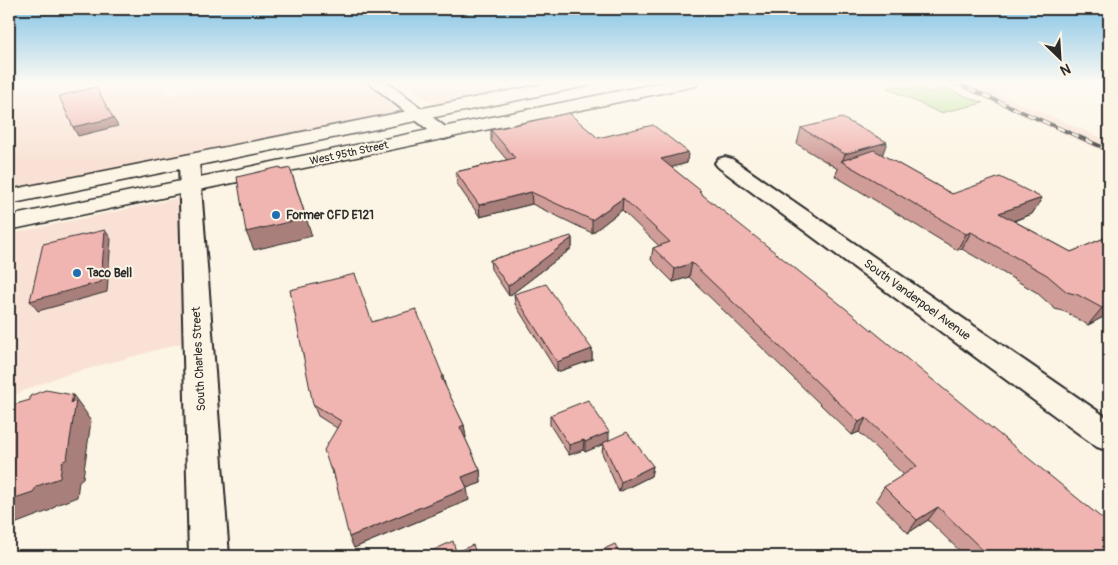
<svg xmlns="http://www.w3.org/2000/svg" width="1118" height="565" viewBox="0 0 1118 565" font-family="Pangolin,sans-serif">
<rect width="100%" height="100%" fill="#fcf5e5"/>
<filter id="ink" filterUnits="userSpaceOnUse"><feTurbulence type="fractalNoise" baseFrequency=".02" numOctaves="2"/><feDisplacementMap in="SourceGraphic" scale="10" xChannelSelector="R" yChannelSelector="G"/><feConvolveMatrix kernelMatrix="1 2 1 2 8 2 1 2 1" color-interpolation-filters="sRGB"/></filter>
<g filter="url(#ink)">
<g fill="#f9e2d5">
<path d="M38 82H158L168 95 224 82H363L402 113 9 189V89Z"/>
<path d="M402 82H559L437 106Z"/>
<path d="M947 82H971L1109 141V154Z"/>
<path d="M979 82H1035L1001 92Z"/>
<path d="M179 198 186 342 58 377 9 397V234Z"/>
</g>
<path fill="#bde39d" stroke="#748764" d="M899 86 906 89 916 87 928 92 945 88 983 103 940 113 887 88Z"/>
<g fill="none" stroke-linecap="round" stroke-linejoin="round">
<defs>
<g id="street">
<path d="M368 82H387L453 133 451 137 444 139 437 137Z"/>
<path d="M189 155 196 157 199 161 229 556H189L179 161 182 157Z"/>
<path d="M725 157 732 159 1109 419V451L1097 447 718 167 715 163 718 159Z"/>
</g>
<g id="primary">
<path d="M554 82H590L588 86 582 87 9 204V190Z"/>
<path d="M663 82H698L696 86 690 87 9 230V216Z"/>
</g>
</defs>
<use href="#street" stroke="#2b2b2b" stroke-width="4"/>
<use href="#primary" stroke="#2b2b2b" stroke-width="3"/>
<use href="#street" fill="#fcf5e5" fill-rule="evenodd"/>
<use href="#primary" fill="#fcf5e5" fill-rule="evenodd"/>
<defs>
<path id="rail" d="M954 82 1109 150"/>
</defs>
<use href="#rail" stroke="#2b2b2b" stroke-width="4"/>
<use href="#rail" stroke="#fcf5e5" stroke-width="2.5" stroke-dasharray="8" stroke-linecap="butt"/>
</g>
<g fill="#cf9c98" stroke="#2b2b2b">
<path d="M801 128 882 155 952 194 1042 198 1032 214 1014 221 1071 252 1109 236V314L1088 325 1066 312 1055 309 1036 292 962 249 957 250 835 176 838 169 797 144Z"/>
<path d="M491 130 598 138 688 152 687 163 671 167 1109 556H965L928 520 908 533 876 500 884 487 904 475 859 432 852 435 689 277 673 282 651 260 653 248 659 246 622 210 592 233 532 204 480 217 457 184 456 172 507 160 491 141Z"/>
<path d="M572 238V248L509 296 491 269 490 260Z"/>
<path d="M514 294 592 349V360L557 372 515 304Z"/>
<path d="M372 322 445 386 464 425 466 438H465L480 470 481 483 466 488 469 500 354 548 336 481 330 468 337 428 318 416 313 404Z"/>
<path d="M550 415 609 441 653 466 651 476 619 492 602 453 603 444 585 452 583 450 569 455 550 425Z"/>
</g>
<g fill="#a97f7c" stroke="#2b2b2b">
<path d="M113 118 118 126 78 136 73 127Z"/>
<path d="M887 142 881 159 842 162 845 154Z"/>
<path d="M688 152 687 163 659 171 661 159Z"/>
<path d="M290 168 312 236 254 250 246 232Z"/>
<path d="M531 192 532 204 480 217 479 205Z"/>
<path d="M623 198 622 210 592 233V220Z"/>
<path d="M1042 198 1032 214 990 229 999 213Z"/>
<path d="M105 230 111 239 107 292 38 311 30 301Z"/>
<path d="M971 232 962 249 957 250 966 234Z"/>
<path d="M572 238V248L509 296 508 286Z"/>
<path d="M692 263 689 277 673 282 675 269Z"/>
<path d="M1109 304V314L1088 325 1102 308Z"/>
<path d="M592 349V360L557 372V362Z"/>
<path d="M443 376 446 389 441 377Z"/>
<path d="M73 395 87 414V416L91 421 83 478 79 481 77 497 56 505 51 510 9 526V500L37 486 62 462Z"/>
<path d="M866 418 859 432 852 435 859 422Z"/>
<path d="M464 425 466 438 462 439 460 427Z"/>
<path d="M609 432V442L585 452V442Z"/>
<path d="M584 440 583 450 569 455V445Z"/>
<path d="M653 466 651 476 619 492 621 482Z"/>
<path d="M480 470 481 483 464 489 462 477Z"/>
<path d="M467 488 469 500 354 548 349 537Z"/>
<path d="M938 507 928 520 908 533 917 520Z"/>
</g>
<g fill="#f1b5b1" stroke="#2b2b2b">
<path d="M96 87 113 118 73 127 59 96Z"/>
<path d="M569 113 598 138 653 125 688 152 661 159 701 191 699 192 840 304 1109 524V556H989L938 507 917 520 884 487 917 466 866 418 859 422 692 263 675 269 653 248 670 242 623 198 592 220 531 192 479 205 456 172 515 158 491 130Z"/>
<path d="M842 118 887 142 845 154 801 128Z"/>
<path d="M874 150 952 194 1000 177 1042 198 999 213 1071 252 1109 236V304L1102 308 1078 295 1067 292 1047 275 971 232 966 234 841 161Z"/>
<path d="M280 167 282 170 290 168 306 218 246 232 237 177Z"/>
<path d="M105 230 101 282 30 301 43 244Z"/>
<path d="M571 236 572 238 508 286 490 260Z"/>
<path d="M355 274 372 322 416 309 443 376 441 377 464 425 460 427 480 470 462 477 467 488 349 537 333 470 330 468 324 450 341 421 313 404 290 290Z"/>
<path d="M546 284 592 349 557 362 514 294Z"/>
<path d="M46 390 73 395 71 403 76 401 67 459 62 462 60 478 37 486 33 492 9 500V406L30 400V396L40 392Z"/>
<path d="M588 400 609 432 585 442 584 440 569 445 550 415Z"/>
<path d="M627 432 653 466 621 482 603 443Z"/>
<path d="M453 541 456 552 473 545 477 556H421Z"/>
<path d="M615 544 621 556H589Z"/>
</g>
</g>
<linearGradient id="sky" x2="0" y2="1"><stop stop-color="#81c3e6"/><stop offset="0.51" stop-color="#fefaf3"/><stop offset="1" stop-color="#fefaf3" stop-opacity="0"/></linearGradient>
<rect width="1118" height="162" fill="url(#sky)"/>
<g fill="#1f6fb2" stroke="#fcf5e5" stroke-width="2">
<circle cx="276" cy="215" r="5"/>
<circle cx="77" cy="273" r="5"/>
</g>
<g text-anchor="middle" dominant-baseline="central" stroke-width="4" stroke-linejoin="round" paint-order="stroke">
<g font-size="11" fill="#2b2b2b" stroke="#fcf5e5">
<text transform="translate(349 153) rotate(-12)">West 95th Street</text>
</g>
<g font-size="12" font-weight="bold" fill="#2b2b2b" stroke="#fcf5e5" text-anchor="start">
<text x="286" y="215">Former CFD E121</text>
<text x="87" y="273">Taco Bell</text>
</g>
<g font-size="12" fill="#2b2b2b" stroke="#fcf5e5">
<text transform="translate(917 300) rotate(36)">South Vanderpoel Avenue</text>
<text transform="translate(199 359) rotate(-93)">South Charles Street</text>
</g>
</g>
<rect width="1118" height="565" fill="none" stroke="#fcf5e5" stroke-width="30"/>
<rect x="15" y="15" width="1088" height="535" fill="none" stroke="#2b2b2b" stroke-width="2" filter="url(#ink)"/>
<g transform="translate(1060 58) rotate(155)" stroke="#fcf5e5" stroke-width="4" paint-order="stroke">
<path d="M0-4L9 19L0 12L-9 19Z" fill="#2b2b2b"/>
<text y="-8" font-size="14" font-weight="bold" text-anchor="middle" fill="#2b2b2b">N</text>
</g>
</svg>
